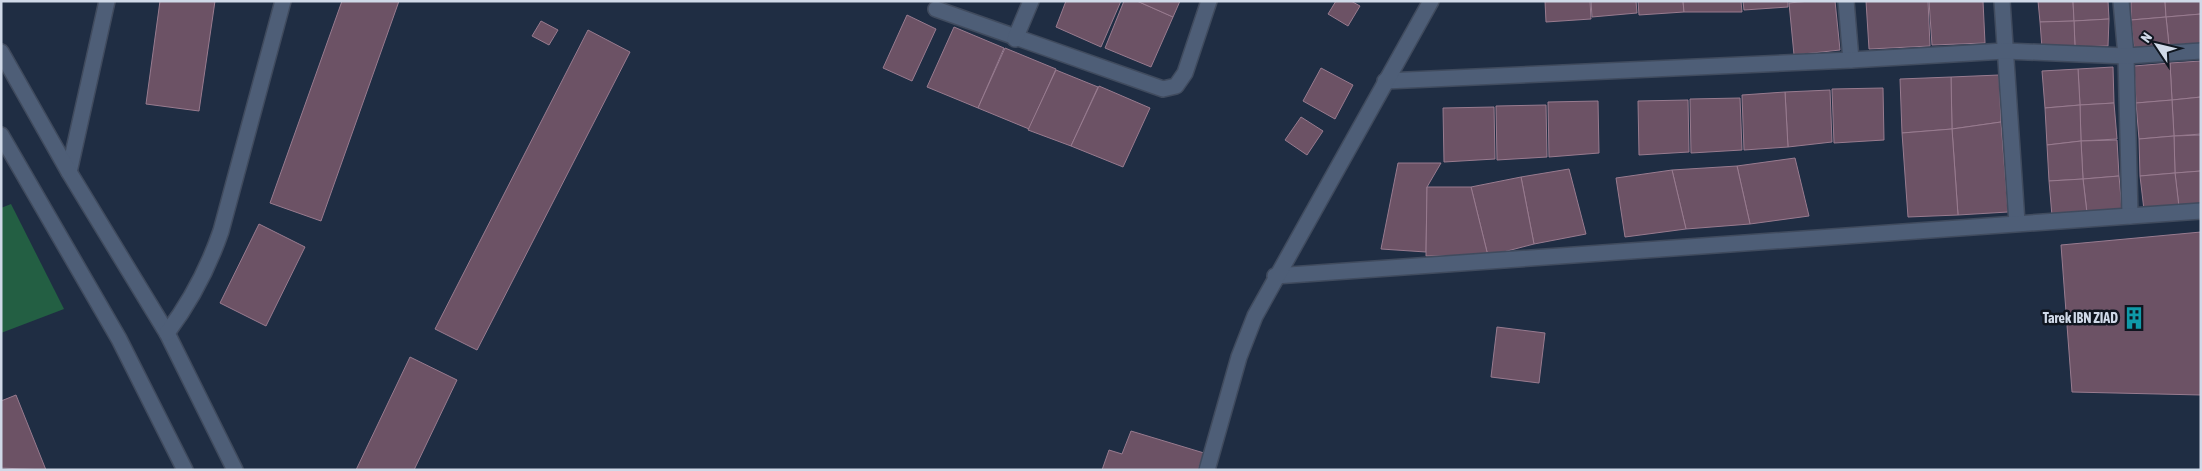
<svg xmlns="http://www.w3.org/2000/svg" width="2202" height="471" viewBox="0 0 2202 471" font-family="'Asap Condensed',sans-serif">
<rect width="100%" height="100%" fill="#1f2d43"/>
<path fill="#235f43" d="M11 204 64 309 1 333V208Z"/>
<g fill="#6c5265" stroke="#987b8f">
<path d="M160 1H215L199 111 146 104Z"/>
<path d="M342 1H399L321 221 270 203Z"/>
<path d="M1066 1H1121L1101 47 1056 27Z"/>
<path d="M1124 1H1137L1173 17 1151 67 1105 48Z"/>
<path d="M1137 1H1180L1173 17Z"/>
<path d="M1336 1H1351L1360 6 1348 26 1328 14Z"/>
<path d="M1545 1H1590L1591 19 1546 22Z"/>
<path d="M1591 1H1636L1637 13 1592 17Z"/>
<path d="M1638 1H1683L1684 12 1639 15Z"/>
<path d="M1683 1H1741L1742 12H1684Z"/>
<path d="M1743 1H1788V7L1744 10Z"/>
<path d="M1810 1H1835L1840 50 1794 55 1789 3Z"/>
<path d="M1866 1H1928L1930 46 1869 49Z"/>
<path d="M1929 1H1983L1985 43 1932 45Z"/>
<path d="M2038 1H2073L2074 21 2040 22Z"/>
<path d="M2073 1H2108L2109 19 2074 21Z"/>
<path d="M2131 1H2165L2166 17 2131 20Z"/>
<path d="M2165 1H2201V14L2166 17Z"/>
<path d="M2201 14V43L2169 45 2166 17Z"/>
<path d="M907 15 936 29 912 81 883 68Z"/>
<path d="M2166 17 2169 45 2134 48 2131 20Z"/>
<path d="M2109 19 2108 46 2075 47 2074 21Z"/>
<path d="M541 21 558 30 549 45 532 36Z"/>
<path d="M2074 21 2075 47 2042 48 2040 22Z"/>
<path d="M954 27 1004 48 978 108 927 87Z"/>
<path d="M588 30 630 52 477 350 435 329Z"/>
<path d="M1005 48 1056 69 1029 129 978 108Z"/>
<path d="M2201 61V97L2172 100 2170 63Z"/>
<path d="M2170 63 2172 100 2136 103 2134 66Z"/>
<path d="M2113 67 2114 103 2080 105 2078 69Z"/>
<path d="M1321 68 1353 85 1335 119 1303 101Z"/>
<path d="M2078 69 2080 105 2045 108 2042 71Z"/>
<path d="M1056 70 1098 87 1071 146 1028 130Z"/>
<path d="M1999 75 2001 122 1952 129 1951 77Z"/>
<path d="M1951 77 1952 129 1902 133 1900 79Z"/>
<path d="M1099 86 1150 108 1123 167 1071 146Z"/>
<path d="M1883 88 1884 140 1834 143 1832 89Z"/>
<path d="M1830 90 1832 142 1788 147 1785 92Z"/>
<path d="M1785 92 1788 147 1744 150 1742 95Z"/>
<path d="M2201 97V134L2174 136 2172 100Z"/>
<path d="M1740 98 1742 150 1691 153 1690 99Z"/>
<path d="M1688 100 1689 152 1639 155 1638 101Z"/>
<path d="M2172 100 2174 136 2139 139 2136 103Z"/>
<path d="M1598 101 1599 153 1549 157 1548 102Z"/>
<path d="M2114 103 2117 139 2081 141 2080 105Z"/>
<path d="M1546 105 1547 157 1497 160 1496 106Z"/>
<path d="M2080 105 2081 141 2047 145 2045 108Z"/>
<path d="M1494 107 1495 159 1444 162 1443 108Z"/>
<path d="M1301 117 1323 131 1307 155 1285 140Z"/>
<path d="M2001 122 2008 212 1958 215 1952 129Z"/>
<path d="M1952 129 1958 215 1908 217 1902 133Z"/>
<path d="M2201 135V171L2175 173 2174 136Z"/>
<path d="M2174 136 2175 173 2140 176 2139 139Z"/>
<path d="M2117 140 2119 176 2083 179 2081 141Z"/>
<path d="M2081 141 2083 179 2049 181 2047 145Z"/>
<path d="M1795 158 1809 216 1750 224 1737 166Z"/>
<path d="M1398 163H1441L1427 187 1426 252 1381 249Z"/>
<path d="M1737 166 1750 224 1686 229 1672 170Z"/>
<path d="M1569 169 1586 234 1534 244 1521 177Z"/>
<path d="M1672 170 1686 229 1625 237 1616 178Z"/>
<path d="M2201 171V206L2179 207 2175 173Z"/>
<path d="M2175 173 2179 207 2144 210 2140 176Z"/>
<path d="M2119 176 2122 210 2087 213 2083 179Z"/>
<path d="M1521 177 1534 244 1488 256 1471 187Z"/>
<path d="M2083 179 2087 213 2052 216 2049 181Z"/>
<path d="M1427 187H1471L1488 256H1426Z"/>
<path d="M259 224 305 247 266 326 220 303Z"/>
<path d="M2201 232V395L2072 392 2061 245Z"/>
<path d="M1497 327 1545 333 1539 383 1491 377Z"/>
<path d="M410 357 457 380 414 470H356Z"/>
<path d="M16 395 46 470 1 468V401Z"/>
<path d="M1131 431 1204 453 1198 470H1102L1109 450 1122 454Z"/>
</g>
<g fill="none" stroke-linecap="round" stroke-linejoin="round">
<defs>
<path id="service" d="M69 172 107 1"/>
<g id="minor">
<path d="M1846 1 1851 60"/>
<path d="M2002 1 2017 223"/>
<path d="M2121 1 2126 56 2130 216"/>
<path d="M936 9 1163 89 1176 86 1185 73 1209 1"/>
<path d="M1015 39 1031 1"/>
<path d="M1 52 69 172 167 333 235 470"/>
<path d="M1385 81 1851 60 2005 51 2126 56 2201 51"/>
<path d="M1 135 119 339 185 470"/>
<path d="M1275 276 2201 211"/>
<path d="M167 333C191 301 208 269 221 231L283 1"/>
<path d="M1207 470 1239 357 1255 316 1431 1"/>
</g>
</defs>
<use href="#service" stroke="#404b5e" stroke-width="18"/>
<use href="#minor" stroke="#404b5e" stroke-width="18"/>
<use href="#service" stroke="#4e5e77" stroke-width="15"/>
<use href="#minor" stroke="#4e5e77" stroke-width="15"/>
</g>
<defs>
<symbol id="building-bare" viewBox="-9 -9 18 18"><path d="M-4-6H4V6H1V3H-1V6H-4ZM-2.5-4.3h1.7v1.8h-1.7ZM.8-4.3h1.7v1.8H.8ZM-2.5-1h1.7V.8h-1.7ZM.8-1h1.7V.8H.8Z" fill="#0f9aa8" stroke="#0f151f" stroke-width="2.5" paint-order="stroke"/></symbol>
</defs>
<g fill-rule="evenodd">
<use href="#building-bare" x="2118" y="302" width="32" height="32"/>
</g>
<g text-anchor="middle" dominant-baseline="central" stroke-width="5" stroke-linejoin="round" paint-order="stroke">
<g font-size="14" font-weight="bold" fill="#d0d9e8" stroke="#0f151f" text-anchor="end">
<text x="2118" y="318">Tarek IBN ZIAD</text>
</g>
</g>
<rect width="2202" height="471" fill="none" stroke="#d0d9e8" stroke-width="5"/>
<g transform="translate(2157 45) rotate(305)" stroke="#0f151f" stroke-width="4" paint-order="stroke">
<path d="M0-4L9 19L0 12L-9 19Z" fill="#d0d9e8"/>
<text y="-8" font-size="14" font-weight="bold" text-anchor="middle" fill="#d0d9e8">N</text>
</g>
</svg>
